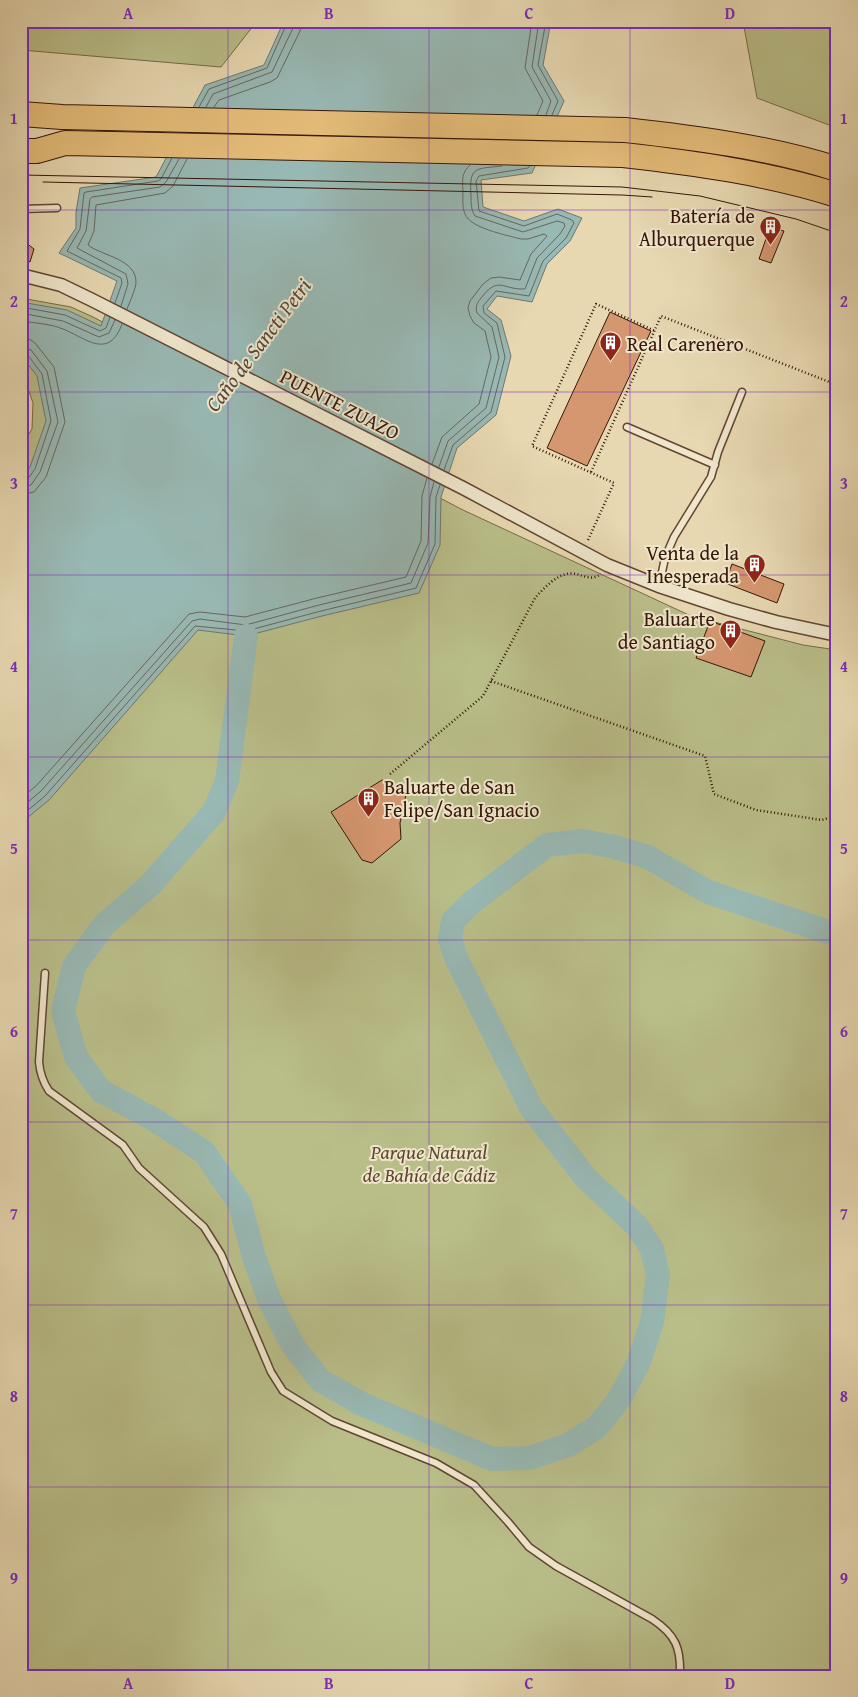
<svg xmlns="http://www.w3.org/2000/svg" width="858" height="1697" viewBox="0 0 858 1697" font-family="'Gentium Book Plus',serif">
<rect width="100%" height="100%" fill="#e7d8b1"/>
<filter id="stains"><feTurbulence type="fractalNoise" baseFrequency=".004" numOctaves="4"/><feColorMatrix values="0 0 0 0 .2 0 0 0 0 .09 0 0 0 0 .02 0 0 0 .5 -.17"/></filter>
<radialGradient id="worn" r=".72"><stop offset=".6" stop-color="#630" stop-opacity="0"/><stop offset="1" stop-color="#630" stop-opacity=".3"/></radialGradient>
<g fill="#b9be89" stroke="#786a48">
<path d="M21 21H257L221 67 21 50Z"/>
<path d="M743 21H837V128L757 98Z"/>
<path d="M21 298 71 307 93 317 463 510 691 616 803 645 837 650V1676H21V447L32 429 33 403 21 368Z"/>
</g>
<path fill="#98b8b3" stroke="#71776f" d="M284 21H551L543 65 564 101 532 173 481 180 483 207 524 221 558 209 582 218 570 241 547 264 532 302 497 296 487 309 501 320 511 356 496 415 457 448 441 497 440 545 419 593 322 616 246 636 198 630 49 800 21 823V479L30 467 46 421 37 376 21 355V302L67 310 101 326 117 281 59 253 76 228V212L80 188 156 177 205 85 264 65Z"/>
<g fill="none" stroke-linecap="round" stroke-linejoin="round">
<g stroke="#67675e" stroke-width="1">
<path d="M532 21 525 68 543 101 537 115"/>
<path d="M539 21 532 67 551 101 546 115"/>
<path d="M546 21 538 65 558 101 552 115"/>
<path d="M199 107 209 89 267 68 288 21"/>
<path d="M206 107 213 94 272 72 293 28 294 21"/>
<path d="M214 107 219 100 270 82 277 78 300 31 302 21"/>
<path d="M115 303 122 283 121 278 67 251 80 229 84 193 86 192 158 181 161 179 172 158"/>
<path d="M121 306 128 284 126 274 77 248 86 231 90 199 92 197 160 187 166 182 179 159"/>
<path d="M21 307 65 315 100 331 106 328 110 317"/>
<path d="M127 309C130 301 135 291 136 283 137 259 102 256 88 245L94 231 96 205 165 193 173 186 187 159"/>
<path d="M21 313 63 321 99 337 109 333 115 320"/>
<path d="M21 321C35 323 51 324 63 329 87 339 109 360 122 324"/>
<path d="M21 338 29 339 35 343 54 367 65 422 46 477 34 492 21 495"/>
<path d="M21 346 31 350 47 371 58 422 40 472 31 485 21 488"/>
<path d="M21 352 27 354 42 374 51 421 35 469 27 480 21 481"/>
<path d="M432 464 442 437 479 404 491 357 485 331 474 323 470 316 468 308 470 301 483 284 491 278 499 277 520 280 531 254 547 236 544 234 528 239H521C506 235 470 228 465 214 462 207 463 198 463 190 462 180 462 172 470 165"/>
<path d="M439 467 448 441 486 408 499 357 492 327 477 313C475 307 477 303 481 298 499 275 502 290 525 289L537 258 560 234 565 226 564 223 557 221 523 232 475 216C471 210 471 203 471 196 469 166 475 169 502 166"/>
<path d="M444 470 453 445 491 412 505 357 497 323 484 313 483 306 496 291 529 296 543 261 566 238 574 223 572 220 557 214 524 226 479 211 476 181 479 176 528 168 530 166"/>
<path d="M21 798 36 786 189 614 200 612 245 617 317 598 406 577 421 541 422 496 427 478"/>
<path d="M21 808 41 791 192 621 200 619 246 625 319 605 411 583 428 543 430 497 434 482"/>
<path d="M21 816 45 796 195 626 246 631 321 611 416 588 435 544 436 497 440 485"/>
</g>
<path stroke="#98b8b3" stroke-width="24" d="M246 636 227 781 214 812 150 885 104 925 74 966 63 1011 76 1057 101 1091 155 1120 204 1152 240 1204 254 1257 269 1299 292 1344 320 1380 362 1404 492 1459 530 1458 568 1445 597 1427 618 1401 638 1364 652 1322 658 1274 652 1249 637 1226 586 1178 532 1109 456 958 450 939 453 921 471 903 547 845 583 841 615 847 648 857 708 892 837 935"/>
</g>
<g fill="#d5976f" stroke="#361608">
<path d="M770 227 784 231 771 263 759 259Z"/>
<path d="M21 239 34 249 30 262 21 257Z"/>
<path d="M610 312 651 331 587 466 547 448Z"/>
<path d="M732 564 784 584 777 603 725 583Z"/>
<path d="M710 621 765 641 751 677 696 658Z"/>
<path d="M382 780 407 790 400 823 401 839 372 863 362 860 331 812Z"/>
</g>
<g fill="none" stroke-linecap="round" stroke-linejoin="round">
<defs>
<g id="service">
<path d="M21 209 57 208"/>
<path d="M627 427 715 465"/>
<path d="M659 586 665 558 674 537 711 477 718 452 742 392"/>
<path d="M45 973 39 1062C40 1074 43 1082 49 1091L123 1145 139 1168 204 1227 221 1254 271 1372 283 1391 332 1421 436 1463 474 1485 508 1522 529 1547 556 1566 652 1619C676 1635 681 1648 680 1676"/>
</g>
<path id="minor" d="M21 275 61 285 92 300 463 488 607 565 659 586 729 609 776 622 837 635"/>
<g id="motorway">
<path d="M21 114 62 117 625 130C696 138 768 147 837 169"/>
<path d="M21 151H37L65 143 623 155C695 163 767 173 837 195"/>
</g>
</defs>
<use href="#service" stroke="#624632" stroke-width="9"/>
<use href="#minor" stroke="#624632" stroke-width="15"/>
<use href="#motorway" stroke="#361608" stroke-width="26"/>
<g stroke="#361608" stroke-width="2.5" stroke-dasharray="1 2.5" stroke-linecap="butt">
<path d="M591 472 661 316 837 385"/>
<path d="M588 540 614 483 532 446 596 304 655 331"/>
<path d="M491 681 705 756 714 794 756 810 822 820 837 815"/>
<path d="M390 774 483 696 535 598C543 589 555 576 567 574 579 571 589 583 601 574"/>
</g>
<use href="#service" stroke="#efe6cc" stroke-width="6"/>
<use href="#minor" stroke="#efe6cc" stroke-width="12"/>
<use href="#motorway" stroke="#e4bc78" stroke-width="24"/>
<g stroke="#361608" stroke-width="1">
<path d="M21 175 622 187 700 196 796 219 837 233"/>
<path d="M43 182 622 195 652 197"/>
</g>
</g>
<path fill="none" stroke="#7b2cbf" stroke-width="1" stroke-opacity="0.55" d="M228 21V1676M429 21V1676M630 21V1676M21 210H837M21 392H837M21 575H837M21 757H837M21 940H837M21 1122H837M21 1305H837M21 1487H837"/>
<defs>
<symbol id="building-pin" viewBox="-11 -11 22 30"><path d="M0 17L-7.5 6A9.5 9.5 0 1 1 7.5 6Z" fill="#8f2418" stroke="#efe6cc"/><path d="M-4-6H4V6H1V3H-1V6H-4ZM-2.5-4.3h1.7v1.8h-1.7ZM.8-4.3h1.7v1.8H.8ZM-2.5-1h1.7V.8h-1.7ZM.8-1h1.7V.8H.8Z" fill="#fff"/></symbol>
</defs>
<g fill-rule="evenodd">
<use href="#building-pin" x="758" y="214" width="25" height="34"/>
<use href="#building-pin" x="598" y="330" width="25" height="34"/>
<use href="#building-pin" x="742" y="552" width="25" height="34"/>
<use href="#building-pin" x="718" y="618" width="25" height="34"/>
<use href="#building-pin" x="356" y="786" width="25" height="34"/>
</g>
<g text-anchor="middle" dominant-baseline="central" stroke-width="4" stroke-linejoin="round" paint-order="stroke">
<g font-size="20" fill="#361608" stroke="#efe6cc" text-anchor="end">
<text x="755" y="215">Batería de<tspan x="755" dy="23">Alburquerque</tspan></text>
<text x="627" y="343" text-anchor="start">Real Carenero</text>
<text x="739" y="552">Venta de la<tspan x="739" dy="23">Inesperada</tspan></text>
<text x="715" y="618">Baluarte<tspan x="715" dy="23">de Santiago</tspan></text>
<text x="384" y="786" text-anchor="start">Baluarte de San<tspan x="384" dy="23">Felipe/San Ignacio</tspan></text>
</g>
<g font-size="20" fill="#361608" stroke="#efe6cc">
<text transform="translate(340 404) rotate(27)">PUENTE ZUAZO</text>
</g>
<g font-size="20" font-style="italic" fill="#5d482f" stroke="#efe6cc">
<text x="429" y="1151">Parque Natural<tspan x="429" dy="23">de Bahía de Cádiz</tspan></text>
</g>
<g font-size="21" font-style="italic" fill="#53473b" stroke="#efe6cc">
<text transform="translate(258 345) rotate(-53)">Caño de Sancti Petri</text>
</g>
</g>
<rect width="858" height="1697" fill="none" stroke="#e7d8b1" stroke-width="55"/>
<rect x="28" y="28" width="802" height="1642" fill="none" stroke="#7b2cbf" stroke-width="2"/>
<g font-size="16" text-anchor="middle" font-weight="bold" fill="#7b2cbf">
<text x="128" y="19">A</text>
<text x="329" y="19">B</text>
<text x="529" y="19">C</text>
<text x="730" y="19">D</text>
<text x="14" y="124">1</text>
<text x="844" y="124">1</text>
<text x="14" y="307">2</text>
<text x="844" y="307">2</text>
<text x="14" y="489">3</text>
<text x="844" y="489">3</text>
<text x="14" y="672">4</text>
<text x="844" y="672">4</text>
<text x="14" y="854">5</text>
<text x="844" y="854">5</text>
<text x="14" y="1037">6</text>
<text x="844" y="1037">6</text>
<text x="14" y="1219">7</text>
<text x="844" y="1219">7</text>
<text x="14" y="1402">8</text>
<text x="844" y="1402">8</text>
<text x="14" y="1584">9</text>
<text x="844" y="1584">9</text>
<text x="128" y="1689">A</text>
<text x="329" y="1689">B</text>
<text x="529" y="1689">C</text>
<text x="730" y="1689">D</text>
</g>
<rect width="100%" height="100%" filter="url(#stains)"/>
<rect width="100%" height="100%" fill="url(#worn)"/>
</svg>
